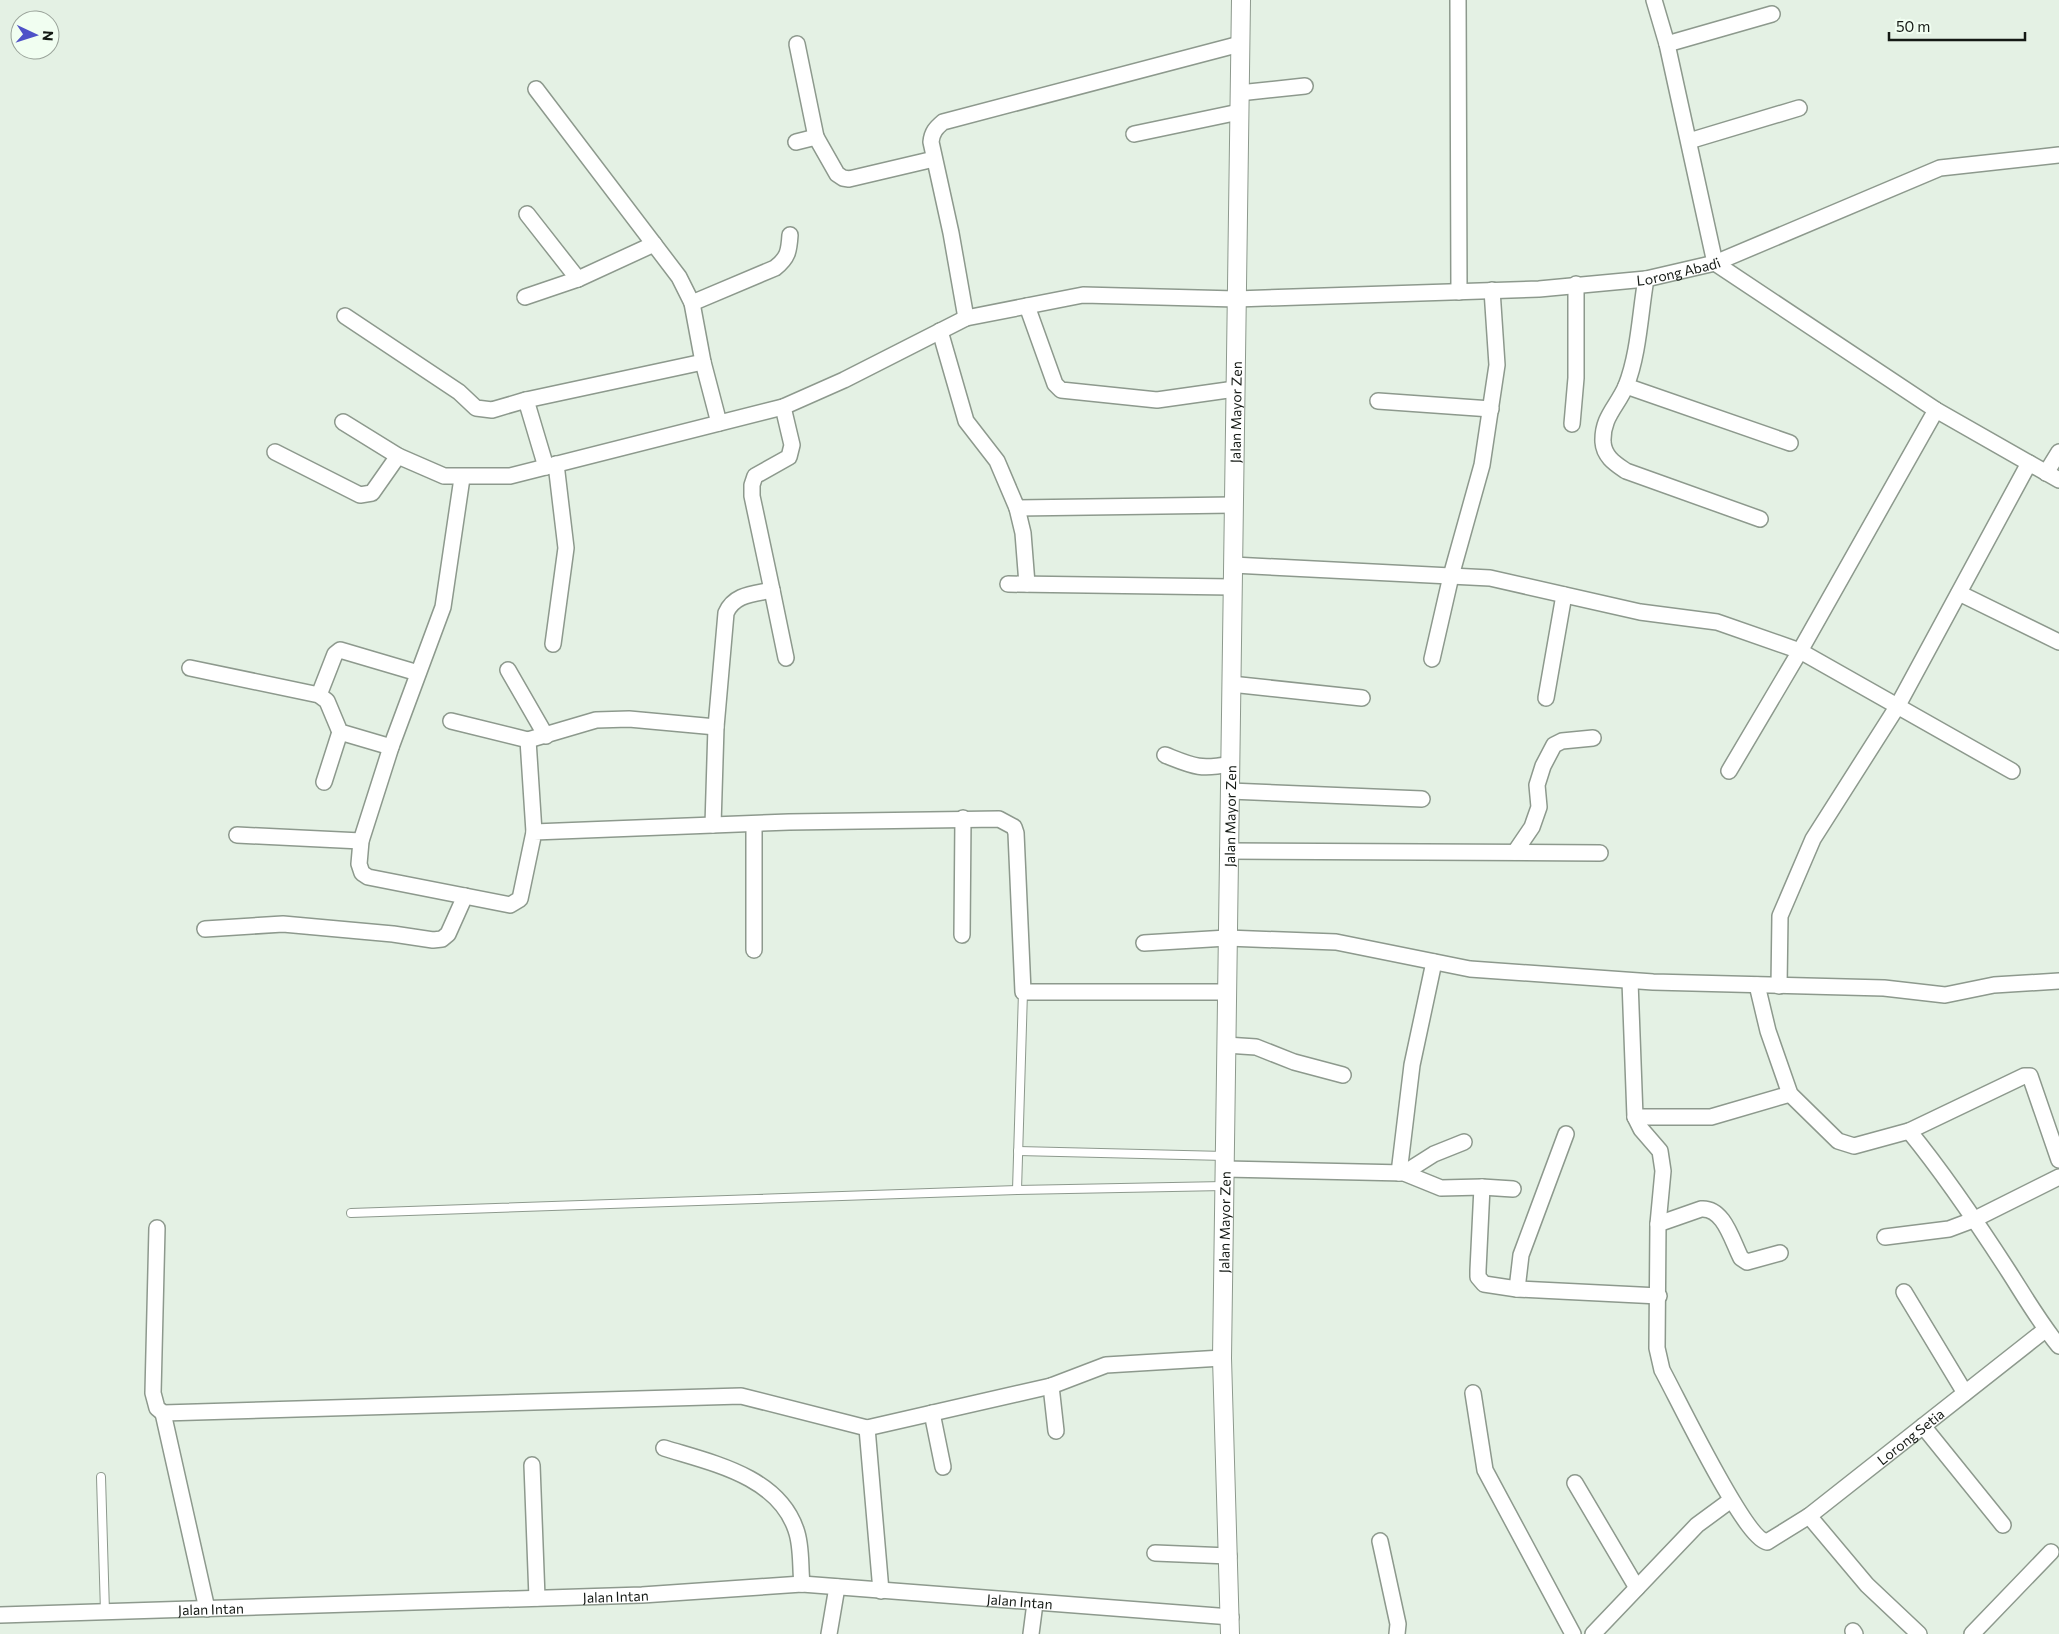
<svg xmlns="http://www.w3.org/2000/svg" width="2059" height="1634" viewBox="0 0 2059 1634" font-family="Commissioner,sans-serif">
<rect width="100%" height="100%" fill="#e4f1e4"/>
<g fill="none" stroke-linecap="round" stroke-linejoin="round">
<defs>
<g id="service">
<path d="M1018 1151 1225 1156"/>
<path d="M1017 1190 1023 992"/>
<path d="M351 1213 1017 1190 1224 1186"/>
<path d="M101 1477 105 1612"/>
</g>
<g id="minor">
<path d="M1458 0 1459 292"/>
<path d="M1654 0 1667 44 1715 263"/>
<path d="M797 44 816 137"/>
<path d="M1667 44 1772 14"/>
<path d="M536 89 679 277 692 303 703 362 719 423"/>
<path d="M1239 93 1305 86"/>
<path d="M1134 134 1239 112"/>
<path d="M1689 141 1799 108"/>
<path d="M796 142 816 137 837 174 843 178 849 179 934 159"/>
<path d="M527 214 578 279 654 244"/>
<path d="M1715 263 1936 410 2059 480"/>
<path d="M1646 279C1640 313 1639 353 1626 386 1617 407 1602 417 1603 442 1604 457 1616 464 1626 471L1760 519"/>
<path d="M525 297 578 279"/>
<path d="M692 303 775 268C788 258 789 251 790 235"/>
<path d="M1027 306 1055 384 1061 390 1157 400 1235 389"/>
<path d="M345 316 459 392 476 408 492 410 526 400 546 467"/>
<path d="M966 318 951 233 931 142C932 132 936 128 943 122L1240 44"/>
<path d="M940 331 966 421 997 461 1017 508 1233 505"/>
<path d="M1626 386 1790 443"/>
<path d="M526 400 703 362"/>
<path d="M1378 401 1491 409"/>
<path d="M1936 410 1800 651 2012 771"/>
<path id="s1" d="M343 422 398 456 444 476H510L783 407 844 380 966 318 1083 295 1236 299 1539 289 1646 279 1715 263 1940 168 2059 155"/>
<path d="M1572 424 1576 378V284"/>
<path d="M275 452 360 495 372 493 398 456"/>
<path d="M2046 473 2059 452"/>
<path d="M462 478 443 607 391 747 361 841 359 864 362 873 368 877 510 905 520 899 534 832 789 822 999 819 1014 827 1016 833 1023 992H1227"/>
<path d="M1017 508 1023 533 1027 584"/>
<path d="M1233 565 1490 578 1640 612 1717 622 1800 651 1729 771"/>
<path d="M1008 584 1232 587"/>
<path d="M772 590 786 658"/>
<path d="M1959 593 2059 642"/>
<path d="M553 644 566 548 556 464"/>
<path d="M1432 659 1451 576 1482 465 1497 365 1492 290"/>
<path d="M190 668 319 695 327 701 340 732 391 747"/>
<path d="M508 670 546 736"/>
<path d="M1231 684 1362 698"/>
<path d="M319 695 335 654 340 650 418 673"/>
<path d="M1546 698 1564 595"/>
<path d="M451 721 528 740 534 832"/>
<path d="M528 740 596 720 629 719 716 727"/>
<path d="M1165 755C1193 766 1199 770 1230 764"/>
<path d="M324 782 340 732"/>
<path d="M1230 791 1422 799"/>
<path d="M754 824V950"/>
<path d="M713 825 716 727 726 613C734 594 754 594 772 590L752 496V485L755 476 789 457 792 445 783 407"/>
<path d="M237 835 361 841"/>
<path d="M1228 851 1600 853"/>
<path d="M1515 852 1532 827 1539 807 1537 785 1543 766 1554 745 1562 741 1593 738"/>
<path d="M205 929 283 924 393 934 433 940 442 939 448 934 465 896"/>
<path d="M962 935 963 818"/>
<path d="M1144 943 1227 938 1336 942 1470 969 1653 982 1884 988 1945 995 1994 985 2059 981"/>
<path id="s2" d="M1630 981 1635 1117 1641 1129 1660 1151 1663 1171 1658 1224 1657 1348 1662 1370C1677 1397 1744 1538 1767 1542L1809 1516 2045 1330"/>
<path d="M1757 985 1768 1031 1790 1094 1838 1141 1854 1146 1909 1131C1945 1175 1978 1224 2009 1272 2025 1297 2040 1323 2059 1346"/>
<path d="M1779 986 1780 916 1813 839 1897 707 2029 463"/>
<path d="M1226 1045 1256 1047 1294 1062 1343 1075"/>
<path d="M1635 1117H1711L1790 1094"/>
<path d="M1909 1131 2024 1076H2030L2059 1160"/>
<path d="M1225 1169 1404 1173 1441 1188 1482 1187 1513 1189"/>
<path d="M1399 1173 1412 1065 1434 962"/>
<path d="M1404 1173 1434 1154 1464 1142"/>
<path d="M1482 1187 1478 1270V1277L1484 1284 1517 1289 1659 1296"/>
<path d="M1658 1224 1701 1209C1724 1207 1732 1241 1741 1258L1747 1262 1780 1253"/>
<path d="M157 1228 153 1393 157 1408 163 1413 741 1396 867 1428 1051 1386 1106 1365 1222 1358"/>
<path d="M1885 1237 1949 1229 1973 1220 2059 1177"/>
<path d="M1517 1289 1521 1255 1566 1134"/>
<path d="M1904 1292 1965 1393"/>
<path d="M1051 1386 1056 1431"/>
<path d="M1473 1393 1485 1470 1573 1634"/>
<path d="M163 1413 207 1609"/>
<path d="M932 1413 943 1467"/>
<path d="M1923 1426 2003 1525"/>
<path d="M867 1428 881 1591"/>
<path d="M664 1448C712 1463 778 1476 796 1530 802 1546 800 1567 802 1584"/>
<path d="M532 1465 537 1598"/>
<path d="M1575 1483 1637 1588"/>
<path d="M1809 1516 1867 1585 1919 1634"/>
<path d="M1380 1541 1398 1624 1397 1634"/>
<path d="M1155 1553 1229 1556"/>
<path id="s3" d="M0 1615 642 1595 802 1584 1231 1617"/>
<path d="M1853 1631 1855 1634"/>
<path d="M829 1634 837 1587"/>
<path d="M1031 1634 1035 1603"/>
<path d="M1593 1634 1697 1525 1731 1500"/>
<path d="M1972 1634 2051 1552"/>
</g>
<g id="tertiary">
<path id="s4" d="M1230 1634 1222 1358 1241 0"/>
</g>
</defs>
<use href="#service" stroke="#8d998d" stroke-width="10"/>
<use href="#minor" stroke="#8d998d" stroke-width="18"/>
<use href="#tertiary" stroke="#8d998d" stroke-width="20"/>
<use href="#service" stroke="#fff" stroke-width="8"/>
<use href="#minor" stroke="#fff" stroke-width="15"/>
<use href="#tertiary" stroke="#fff" stroke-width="18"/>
</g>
<g text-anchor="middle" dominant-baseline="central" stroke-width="4.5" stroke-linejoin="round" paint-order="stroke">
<g font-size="14" fill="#141914" stroke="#f1fef1">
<text stroke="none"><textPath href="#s1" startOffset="1382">Lorong Abadi</textPath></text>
<text stroke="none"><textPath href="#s4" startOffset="1222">Jalan Mayor Zen</textPath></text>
<text stroke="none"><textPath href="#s4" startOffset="818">Jalan Mayor Zen</textPath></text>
<text stroke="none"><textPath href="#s4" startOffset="412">Jalan Mayor Zen</textPath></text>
<text stroke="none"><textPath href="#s2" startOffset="780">Lorong Setia</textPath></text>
<text stroke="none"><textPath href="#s3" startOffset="616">Jalan Intan</textPath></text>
<text stroke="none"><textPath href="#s3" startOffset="1021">Jalan Intan</textPath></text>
<text stroke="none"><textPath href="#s3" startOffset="211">Jalan Intan</textPath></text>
</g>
</g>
<g transform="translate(35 35) rotate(94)"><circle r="24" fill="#f1fef1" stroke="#99a299"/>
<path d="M0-4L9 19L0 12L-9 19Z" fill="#4e51c8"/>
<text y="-8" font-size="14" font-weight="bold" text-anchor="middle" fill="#141914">N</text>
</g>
<path d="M1889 32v8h136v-8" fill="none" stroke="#141914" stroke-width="2.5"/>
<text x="1896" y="32" font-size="15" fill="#141914" stroke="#f1fef1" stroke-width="4" paint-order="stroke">50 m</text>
</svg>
